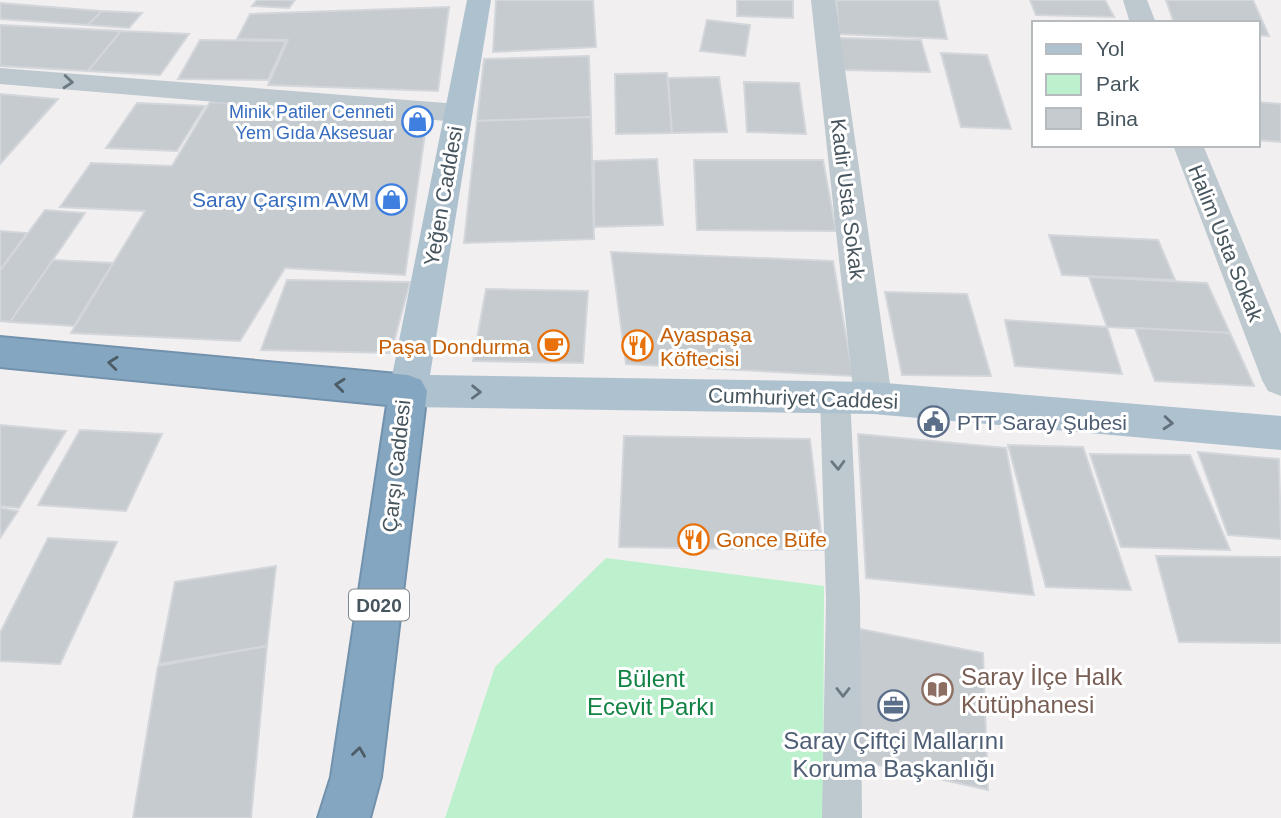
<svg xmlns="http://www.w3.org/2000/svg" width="1281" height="818" viewBox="0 0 1281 818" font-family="Arial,sans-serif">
<rect width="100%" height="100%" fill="#f2eff0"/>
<path fill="#bdf1cd" d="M606 558 824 586 823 818H445L495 667Z"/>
<g fill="#c6cbcf" stroke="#d3d6db" stroke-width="2">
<path d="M257 0H295L289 8 252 6Z"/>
<path d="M496 0H593L596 47 493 52Z"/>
<path d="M737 0H793V18L737 16Z"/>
<path d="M836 0H938L947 39 839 34Z"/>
<path d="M1030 0H1105L1114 17 1036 15Z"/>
<path d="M1166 0H1253L1269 36 1258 35V23H1174Z"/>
<path d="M0 3 102 11 88 25 0 19Z"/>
<path d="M449 7 438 91 268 85 288 40 237 39 250 14Z"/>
<path d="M102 11 142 13 129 28 88 25Z"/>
<path d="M707 20 750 25 745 56 700 51Z"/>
<path d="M0 25 121 31 88 71 0 66Z"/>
<path d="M121 31 189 34 160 75 88 71Z"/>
<path d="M839 38 921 40 930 72 844 70Z"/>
<path d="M200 40 286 41 268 80 178 79Z"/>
<path d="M941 53 987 55 1011 129 961 127Z"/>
<path d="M589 56 591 117 477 121 484 59Z"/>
<path d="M667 73 672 133 616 134 615 74Z"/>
<path d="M719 77 727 132 672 133 668 78Z"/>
<path d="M744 82 799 83 806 134 747 132Z"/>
<path d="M0 94 58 99 0 164Z"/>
<path d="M210 102 428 112 405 275 285 268 240 341 71 333 145 211 60 207 91 163 172 166Z"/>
<path d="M1258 102 1281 104V142L1258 140Z"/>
<path d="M137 103 205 106 177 151 106 148Z"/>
<path d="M591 117 594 239 464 243 477 121Z"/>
<path d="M657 159 663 225 594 227V161Z"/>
<path d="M694 160H823L836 231 697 230Z"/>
<path d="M45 210 85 213 10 322 0 321V271Z"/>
<path d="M0 231 27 233 0 270Z"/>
<path d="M1049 235 1158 240 1175 280 1062 275Z"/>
<path d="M611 252 833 261 853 376 626 364Z"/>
<path d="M53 260 113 263 74 326 10 322Z"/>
<path d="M1089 277 1207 283 1230 333 1107 327Z"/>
<path d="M287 280 410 282 391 353 261 350Z"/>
<path d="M486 289 588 291 583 363 473 361Z"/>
<path d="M885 292 967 294 991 376 902 375Z"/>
<path d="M1005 320 1107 327 1122 374 1015 366Z"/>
<path d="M1135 328 1230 333 1254 386 1155 381Z"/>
<path d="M0 425 66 431 19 508 0 506Z"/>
<path d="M80 430 162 434 126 511 38 505Z"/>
<path d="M858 434 1006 448 1034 595 866 578Z"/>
<path d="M624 436 810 439 823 550 619 547Z"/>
<path d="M1008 445 1083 447 1131 590 1046 587Z"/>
<path d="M1198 452 1279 459 1281 539 1228 535Z"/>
<path d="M1090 454 1190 455 1230 550 1121 547Z"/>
<path d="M0 508 18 511 0 538Z"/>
<path d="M48 538 117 542 60 664 0 661V633Z"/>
<path d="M1156 556 1281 557V643L1179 642Z"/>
<path d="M276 566 267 646 159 664 175 582Z"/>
<path d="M860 629 983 653 988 790 855 760Z"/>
<path d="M267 646 251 818H133L158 666Z"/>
</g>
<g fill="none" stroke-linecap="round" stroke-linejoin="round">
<defs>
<path id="highway" d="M0 337 408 375 421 380 427 391 381 777 370 818H318L331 777 387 405 0 367Z"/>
</defs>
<use href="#highway" stroke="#7191ac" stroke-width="4"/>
<path fill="#bdc8cf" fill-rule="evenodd" d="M835 384 845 387 850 396 860 600 862 818H822L826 600 820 396 825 387Z"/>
<g fill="#bdc8cf" fill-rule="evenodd">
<path d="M811 0H835L892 398 886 409 873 414 860 409 854 398Z"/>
<path d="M1123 0H1147L1156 23H1130Z"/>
<path d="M0 68 458 104 468 107 472 113 468 119 458 122 0 84Z"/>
<path d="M1173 145H1203L1281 334V396L1268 391 1262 380Z"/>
</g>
<path fill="#aec1cf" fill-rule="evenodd" d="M467 0H491L430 375 873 382 1281 416V450L873 414 408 407 395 402 389 391Z"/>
<use href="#highway" fill="#85a6c0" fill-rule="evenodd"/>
</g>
<defs><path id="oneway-chevron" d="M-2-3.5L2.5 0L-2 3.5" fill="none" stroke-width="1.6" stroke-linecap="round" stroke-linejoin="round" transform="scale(1.75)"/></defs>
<g stroke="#6a7880">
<use href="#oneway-chevron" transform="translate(68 82) rotate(5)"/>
<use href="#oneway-chevron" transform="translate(838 465) rotate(88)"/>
<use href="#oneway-chevron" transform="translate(843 692) rotate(90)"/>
</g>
<g stroke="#4d5d68">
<use href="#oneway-chevron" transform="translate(113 363) rotate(-174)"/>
<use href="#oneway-chevron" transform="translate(340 385) rotate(-174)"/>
<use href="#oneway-chevron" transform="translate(359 752) rotate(-82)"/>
</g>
<g stroke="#61707a">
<use href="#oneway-chevron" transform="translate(476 392) rotate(1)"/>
<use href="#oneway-chevron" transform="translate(1168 423) rotate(5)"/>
</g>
<defs>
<symbol id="shop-ring" viewBox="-11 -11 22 22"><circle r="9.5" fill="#fff" stroke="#3f7fe0" stroke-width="1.5"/><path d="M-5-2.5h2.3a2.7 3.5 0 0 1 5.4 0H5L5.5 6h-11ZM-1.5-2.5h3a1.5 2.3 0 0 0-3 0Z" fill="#3f7fe0"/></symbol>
<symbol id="cafe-ring" viewBox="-11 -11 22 22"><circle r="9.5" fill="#fff" stroke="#e8710a" stroke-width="1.5"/><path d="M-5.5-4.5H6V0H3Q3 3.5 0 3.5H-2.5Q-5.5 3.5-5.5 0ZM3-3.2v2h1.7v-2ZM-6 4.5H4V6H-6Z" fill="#e8710a"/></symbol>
<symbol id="restaurant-ring" viewBox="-11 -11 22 22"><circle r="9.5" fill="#fff" stroke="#e8710a" stroke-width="1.5"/><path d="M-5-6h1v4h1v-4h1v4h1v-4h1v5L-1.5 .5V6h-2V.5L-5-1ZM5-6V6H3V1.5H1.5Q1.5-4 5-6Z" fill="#e8710a"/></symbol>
<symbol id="civic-ring" viewBox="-11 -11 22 22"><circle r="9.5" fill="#fff" stroke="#5c6f8a" stroke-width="1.5"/><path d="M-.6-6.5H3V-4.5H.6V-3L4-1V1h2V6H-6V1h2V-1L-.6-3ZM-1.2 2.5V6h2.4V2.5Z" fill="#5c6f8a"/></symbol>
<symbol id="library-ring" viewBox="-11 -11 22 22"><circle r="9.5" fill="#fff" stroke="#8d6e63" stroke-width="1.5"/><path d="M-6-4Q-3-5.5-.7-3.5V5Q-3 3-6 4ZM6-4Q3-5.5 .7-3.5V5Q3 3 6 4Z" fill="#8d6e63"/></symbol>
<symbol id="office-ring" viewBox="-11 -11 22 22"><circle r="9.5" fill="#fff" stroke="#5c6f8a" stroke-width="1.5"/><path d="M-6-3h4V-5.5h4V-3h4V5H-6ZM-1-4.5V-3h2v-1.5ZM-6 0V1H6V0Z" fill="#5c6f8a"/></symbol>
</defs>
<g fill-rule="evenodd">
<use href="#shop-ring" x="400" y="104" width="35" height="35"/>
<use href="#shop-ring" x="374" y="182" width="35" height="35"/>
<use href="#cafe-ring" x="536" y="328" width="35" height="35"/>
<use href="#restaurant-ring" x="620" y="328" width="35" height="35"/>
<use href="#civic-ring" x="916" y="404" width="35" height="35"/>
<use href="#restaurant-ring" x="676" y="522" width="35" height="35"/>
<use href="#library-ring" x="920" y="672" width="35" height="35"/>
<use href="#office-ring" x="876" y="688" width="35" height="35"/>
</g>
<g text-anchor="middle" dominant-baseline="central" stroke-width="6" stroke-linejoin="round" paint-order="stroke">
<g font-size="18" fill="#366cbe" stroke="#fff" text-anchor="end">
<text x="394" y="112">Minik Patiler Cenneti<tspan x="394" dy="21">Yem Gıda Aksesuar</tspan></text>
</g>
<rect fill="#fff" stroke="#7e888e" stroke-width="2" x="349" y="589.5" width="60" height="31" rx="5"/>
<g font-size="19" font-weight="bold" fill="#47555e">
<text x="379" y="605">D020</text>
</g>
<g font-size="21" fill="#47555e" stroke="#fff">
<text transform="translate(443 196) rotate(-80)">Yeğen Caddesi</text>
<text transform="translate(848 199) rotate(83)">Kadir Usta Sokak</text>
<text transform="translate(1226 243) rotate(68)">Halim Usta Sokak</text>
<text transform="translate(803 398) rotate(2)">Cumhuriyet Caddesi</text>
<text transform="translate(396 466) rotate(-84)">Çarşı Caddesi</text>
</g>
<g font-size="21" fill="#366cbe" stroke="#fff" text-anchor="end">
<text x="369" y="199">Saray Çarşım AVM</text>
</g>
<g font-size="21" fill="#c56008" stroke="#fff" text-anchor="start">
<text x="660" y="334">Ayaspaşa<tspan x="660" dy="24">Köftecisi</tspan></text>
<text x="530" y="346" text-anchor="end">Paşa Dondurma</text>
<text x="716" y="539">Gonce Büfe</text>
</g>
<g font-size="21" fill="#4e5e75" stroke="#fff" text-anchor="start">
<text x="957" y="422">PTT Saray Şubesi</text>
</g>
<g font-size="24" fill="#785e54" stroke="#fff" text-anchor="start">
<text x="961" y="676">Saray İlçe Halk<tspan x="961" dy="28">Kütüphanesi</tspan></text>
</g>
<g font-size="24" fill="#138344" stroke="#fff">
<text x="651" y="678">Bülent<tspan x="651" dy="28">Ecevit Parkı</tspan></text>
</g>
<g font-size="24" fill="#4e5e75" stroke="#fff">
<text x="894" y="740">Saray Çiftçi Mallarını<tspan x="894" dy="28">Koruma Başkanlığı</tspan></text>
</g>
</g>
<rect x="1032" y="21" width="228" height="126" fill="#ffffff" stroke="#b5bbbf" stroke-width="2"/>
<rect x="1046" y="44" width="35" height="10" fill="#aec1cf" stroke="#b5bbbf" stroke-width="2"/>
<text x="1096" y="56" font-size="21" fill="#47555e">Yol</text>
<rect x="1046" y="74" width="35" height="21" fill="#bdf1cd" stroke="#b5bbbf" stroke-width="2"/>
<text x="1096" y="91" font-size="21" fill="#47555e">Park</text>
<rect x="1046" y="108" width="35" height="21" fill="#c6cbcf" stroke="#b5bbbf" stroke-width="2"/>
<text x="1096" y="126" font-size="21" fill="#47555e">Bina</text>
</svg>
